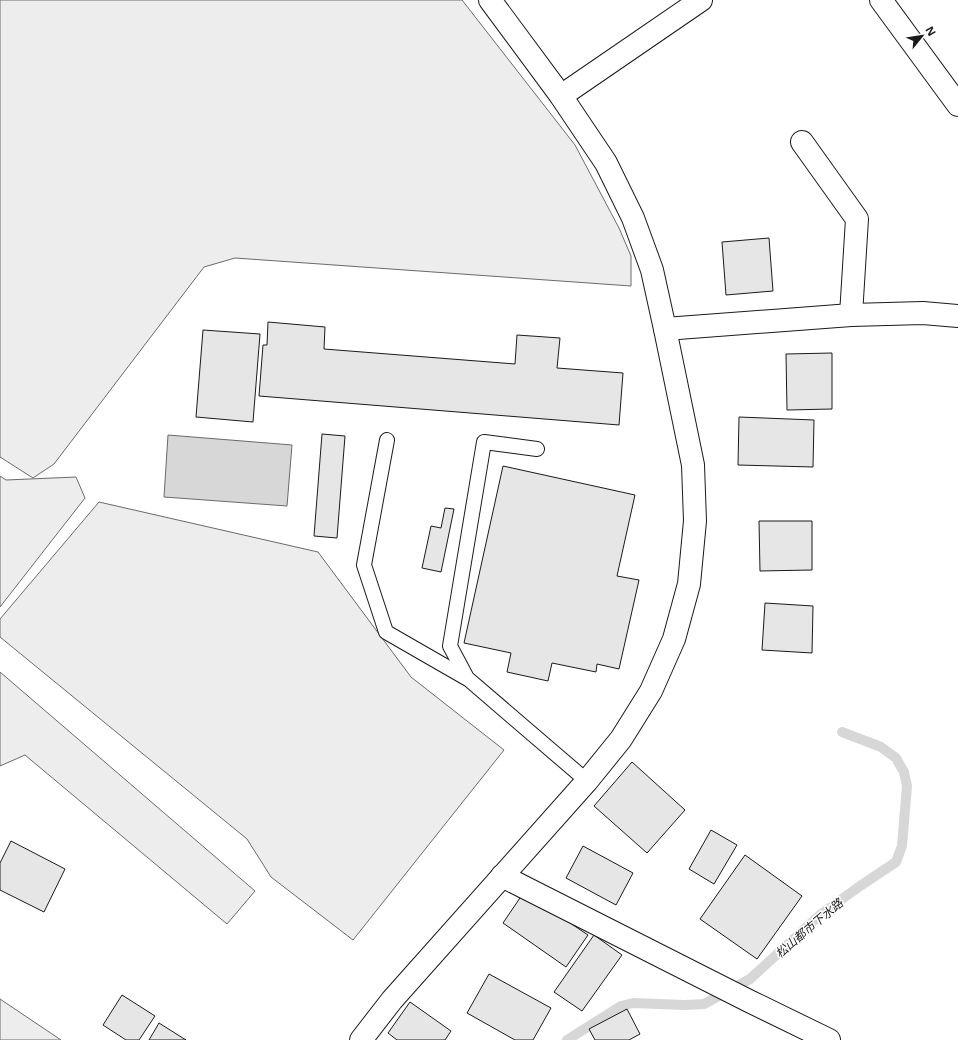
<svg xmlns="http://www.w3.org/2000/svg" width="958" height="1040" viewBox="0 0 958 1040" font-family="'Noto Sans','Noto Sans JP',sans-serif">
<rect width="100%" height="100%" fill="#fff"/>
<g fill="#ededed" stroke="#6a6a6a">
<path d="M0 0H462L575 145 619 228 631 256V286L235 258 204 267 54 464 33 478 0 457Z"/>
<path d="M0 476 6 480 76 477 85 498 0 607Z"/>
<path d="M99 502 318 552 411 677 504 750 353 940 271 877 247 839 0 637V619Z"/>
<path d="M0 672 255 891 227 924 25 755 0 766Z"/>
<path d="M0 999 61 1040H0Z"/>
</g>
<path fill="#d7d7d7" stroke="#6a6a6a" d="M168 435 292 445 287 506 164 497Z"/>
<g fill="none" stroke-linecap="round" stroke-linejoin="round">
<path stroke="#d7d7d7" stroke-width="10" d="M567 1040 621 1006 633 1003 685 1005 704 1004 750 979 820 915 860 886 896 862 902 846 907 786 904 772 896 758 881 747 842 732"/>
</g>
<g fill="#e6e6e6" stroke="#1a1a1a">
<path d="M769 238 773 291 726 295 722 242Z"/>
<path d="M268 322 325 327 324 349 515 364 517 335 560 338 557 368 623 373 619 425 259 396 263 345H267Z"/>
<path d="M203 330 260 334 253 422 196 417Z"/>
<path d="M832 353V409L787 410 786 354Z"/>
<path d="M739 417 814 420 813 467 738 465Z"/>
<path d="M322 434 345 436 337 538 314 536Z"/>
<path d="M503 466 635 495 617 576 639 580 619 669 597 664 596 672 552 663 548 681 507 672 511 653 464 643Z"/>
<path d="M445 508 454 509 441 572 422 568 431 526 441 528Z"/>
<path d="M759 521H812V570L760 571Z"/>
<path d="M765 603 813 606 812 653 762 650Z"/>
<path d="M632 762 685 810 647 853 594 806Z"/>
<path d="M711 830 737 845 714 884 689 869Z"/>
<path d="M11 841 65 869 44 912 0 890V863Z"/>
<path d="M583 846 633 873 616 905 566 878Z"/>
<path d="M745 855 802 896 757 959 700 919Z"/>
<path d="M524 892 588 935 566 967 503 923Z"/>
<path d="M594 935 622 955 582 1011 554 992Z"/>
<path d="M489 974 551 1008 533 1040H515L467 1013Z"/>
<path d="M122 995 155 1016 139 1040H126L103 1025Z"/>
<path d="M410 1002 451 1031 445 1040H397L388 1033Z"/>
<path d="M627 1009 640 1034 629 1040H595L589 1029Z"/>
<path d="M159 1023 186 1040H149Z"/>
</g>
<g fill="none" stroke-linecap="round" stroke-linejoin="round">
<defs>
<g id="service">
<path d="M387 440 364 565 386 632 466 678"/>
<path d="M537 449 484 442 450 646 467 678 587 781"/>
</g>
<g id="minor">
<path d="M881 0 958 105"/>
<path d="M561 96 701 0"/>
<path d="M802 142 857 219 851 315"/>
<path d="M665 329 851 315 923 313 958 316"/>
<path d="M502 876 749 1001 829 1040"/>
<path d="M361 1040 392 1000 587 781 621 739 651 691 674 639 689 584 695 521 693 465 665 329 652 270 633 218 606 163 561 96 490 0"/>
</g>
</defs>
<use href="#service" stroke="#1a1a1a" stroke-width="16"/>
<use href="#minor" stroke="#1a1a1a" stroke-width="24"/>
<use href="#service" stroke="#fff" stroke-width="14"/>
<use href="#minor" stroke="#fff" stroke-width="22"/>
</g>
<g text-anchor="middle" dominant-baseline="central" stroke-width="3" stroke-linejoin="round" paint-order="stroke">
<g font-size="12" font-style="italic" fill="#1a1a1a" stroke="#fff">
<text transform="translate(809 928) rotate(-40)">松山都市下水路</text>
</g>
</g>
<g transform="translate(922 36) rotate(60)" stroke="#ffffff" stroke-width="3" paint-order="stroke">
<path d="M0-3L7 15L0 10L-7 15Z" fill="#1a1a1a"/>
<text y="-6" font-size="11" font-weight="bold" text-anchor="middle" fill="#1a1a1a">N</text>
</g>
</svg>
